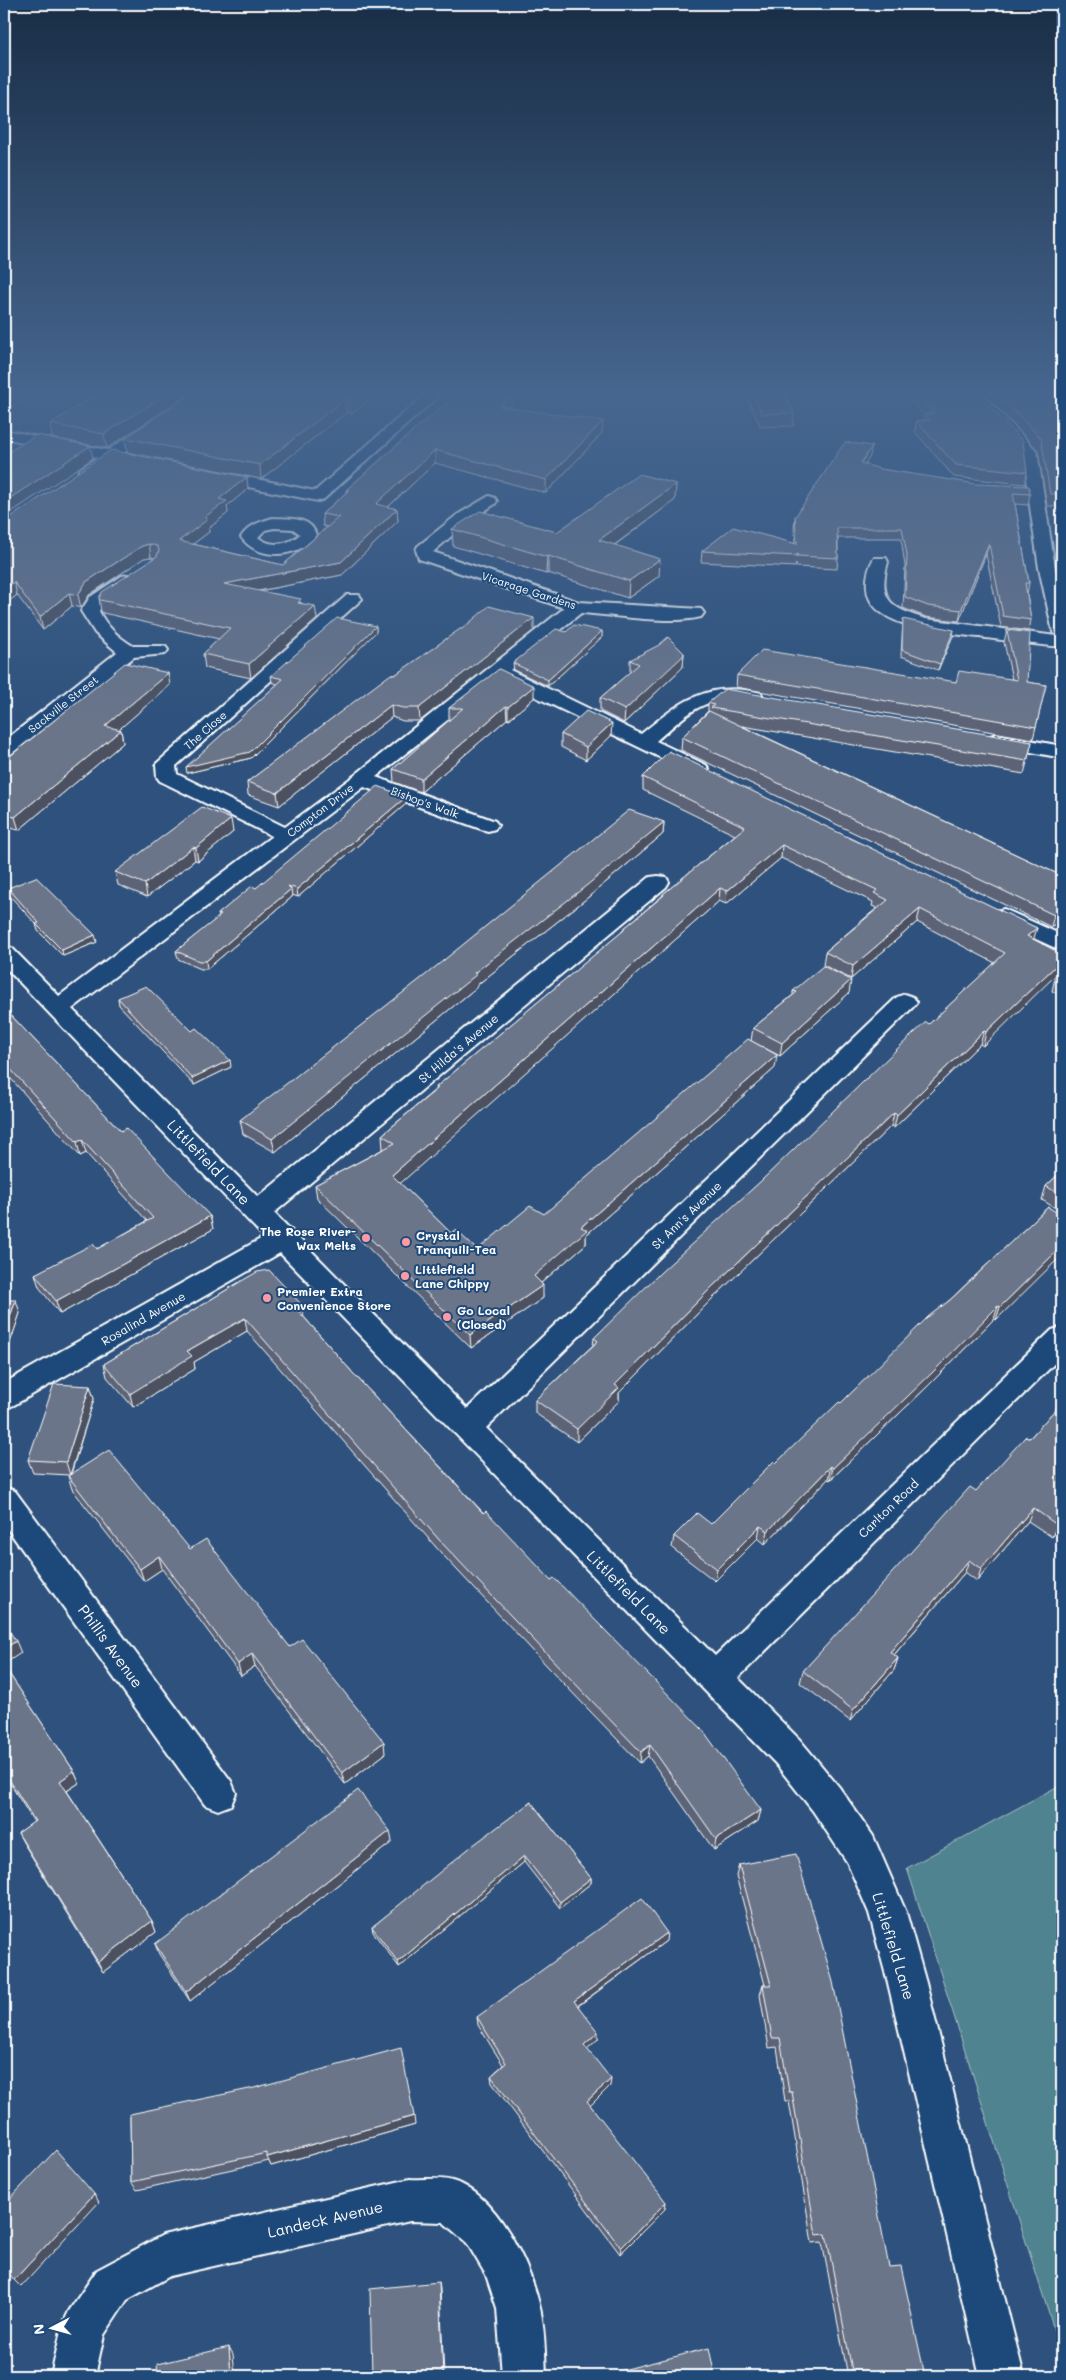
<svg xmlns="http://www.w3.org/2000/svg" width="1066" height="2380" viewBox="0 0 1066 2380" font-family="Mali,sans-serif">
<rect width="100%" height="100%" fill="#2e527d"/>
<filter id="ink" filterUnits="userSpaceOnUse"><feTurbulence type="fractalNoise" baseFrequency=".02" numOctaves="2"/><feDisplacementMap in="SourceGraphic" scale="10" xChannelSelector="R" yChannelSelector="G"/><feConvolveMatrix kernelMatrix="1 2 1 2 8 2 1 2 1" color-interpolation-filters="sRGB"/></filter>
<g filter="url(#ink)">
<path fill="#50838f" stroke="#a8c1c7" d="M1062 1784V2355L907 1868Z"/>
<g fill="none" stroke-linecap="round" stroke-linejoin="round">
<defs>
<g id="minor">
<path d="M427 393H442L324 499 318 501 213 480 205 475 213 470 315 491Z"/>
<path d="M966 393H981L1037 451 1055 568 1062 596V647C1037 645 1011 641 986 638 955 633 869 631 867 588 866 578 869 566 874 558H886L888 562C877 600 891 608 926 619L1056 636 1053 632 1039 568 1022 452Z"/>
<path d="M4 430 138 456 146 461 138 466 4 438Z"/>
<path d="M489 496 495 498 497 501 495 504 469 521 433 552 579 602 701 609 704 613 701 617C670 625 614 615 581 613L510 670 641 734C680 702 707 680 761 693L763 697 761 701C747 704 732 699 718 701 694 704 674 726 656 741L706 765 709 769 706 773 699 775 692 773 499 679 376 777 495 821 498 825 495 829 488 831 481 829 364 787 72 1009 258 1197 650 877 658 876 666 877 669 882 666 887 274 1213 467 1409 897 997 905 994 913 997 917 1002 913 1007 486 1428 715 1656 1052 1330 1062 1327V1356L738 1678 800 1740 839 1787 873 1836 906 1912 926 1983 1024 2376H980L888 1983 869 1913 847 1862 813 1811 776 1764 280 1253 14 1405 4 1409V1383L264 1237 4 966V946L12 948 59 996 272 836 160 781 157 777 156 764 347 595H359L362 599 176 766 177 774 285 827 355 775 564 608 419 559 416 550 418 546 457 515Z"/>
<path d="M273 518C288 519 311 516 316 535 300 559 257 561 241 537 249 525 259 522 273 518ZM274 528 293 529 300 534C289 545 270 548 258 537L265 530Z"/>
<path d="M128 575 134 576 137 580 103 604 99 611C106 626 118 637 133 646H165L168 650 165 654 134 657 11 754 4 756V741L117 652 95 633 81 611 90 597 122 576Z"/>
<path d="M997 734 1062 746V758L990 744 987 740 990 736Z"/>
<path d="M1004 909 1062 935V951L996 921 993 916 996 911Z"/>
<path d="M4 1487 15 1491 231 1781 236 1793 231 1805 218 1810 205 1805 4 1524Z"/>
<path d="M410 2179C423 2180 439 2177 452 2181 496 2192 531 2266 540 2308 545 2329 545 2354 546 2376H502L497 2308 486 2275 467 2243 443 2222 410 2221 170 2276 127 2300 104 2335 95 2376H51L62 2326 69 2311 97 2270 163 2235Z"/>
</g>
<path id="primary" d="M193 393H210L92 475H80L78 472 80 469Z"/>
</defs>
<use href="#minor" stroke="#fff" stroke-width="4"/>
<use href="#primary" stroke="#fff" stroke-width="3"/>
<use href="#minor" fill="#1f4a7a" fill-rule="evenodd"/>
<use href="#primary" fill="#1f4a7a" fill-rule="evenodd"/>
</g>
<g fill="#5c6477" stroke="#fff">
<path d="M99 393 107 448 52 438 50 424Z"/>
<path d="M192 393H378L351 414 346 413 261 479 127 452 125 438Z"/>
<path d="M745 393H785L794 413 793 426 761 427Z"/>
<path d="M905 393H977L1027 472 1025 484 954 477 915 432 916 421 924 420V416Z"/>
<path d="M983 393H1051L1062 406V506H1047L1038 450Z"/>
<path d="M511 408 602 433 546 493 435 463 388 507 397 509 398 521 342 575 259 591 302 603 317 619 251 678 205 668 203 654 219 639 103 613 101 611 99 598 154 558 151 557 144 558 89 595 81 608 72 606 43 630 17 595 4 605V520L247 477 248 489 227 506 228 513 209 528V532L193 544 283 565 327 527 323 526 322 514 346 493V490Z"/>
<path d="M872 446 870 456 865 465 880 469 1030 494 1028 505 1015 504 1029 583 1027 594 1031 620 1029 631 1001 627 986 554 959 621 926 617 903 608 905 566 901 538H838V558L837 569 796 567V564L795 567 701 562 702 551 795 544 794 527 795 517Z"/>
<path d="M676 484 675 500 615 545 659 576 628 598 548 573 546 574 453 546 452 529 557 532Z"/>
<path d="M903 619 953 636 938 670 901 656Z"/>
<path d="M376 626V632L251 758 187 773 277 684 272 682 271 676Z"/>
<path d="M462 629 534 630 420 721H403L392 717 279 806 248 795 247 782 395 675Z"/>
<path d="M1007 630 1027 682 1046 685 1033 739 736 687 737 675 956 682 1012 679 1004 642Z"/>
<path d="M602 631V637L548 686 514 670 513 663 566 632Z"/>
<path d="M684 653 683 666 682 668 624 723 600 711V698L630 672V660Z"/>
<path d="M170 685 118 730H121L123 743 19 830 10 828 4 833V761Z"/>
<path d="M534 698 508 720 507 719 421 792 394 782 393 769 449 721V708Z"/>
<path d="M708 703 1032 742 1024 774 742 726 1062 876V918L1051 927 681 750 682 737 708 711Z"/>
<path d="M561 734 611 736 586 760 561 747Z"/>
<path d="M643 777 1037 928 983 1046 980 1044 894 1128 891 1126 711 1300 619 1393V1401L577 1442 535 1413V1400L593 1345 594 1338 929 1024 995 963 917 922 851 979 823 965 825 952 877 908 872 906 873 902 781 858 726 904 719 901 400 1183 451 1233 477 1250 544 1214 775 1068 586 1235V1244L541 1283 543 1298 471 1348 317 1198 315 1185 383 1149 382 1135 436 1089V1087L622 932V930L662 896 663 894 735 835 643 790Z"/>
<path d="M406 804 298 897 292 895V897L207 969H201L178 959 176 951 219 917 218 914 256 888Z"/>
<path d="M664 822 663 834 586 899 477 985V987L275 1152 243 1134 240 1120Z"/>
<path d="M233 832 198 861 195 860 147 897 118 885 115 872Z"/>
<path d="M8 888 97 942 63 956 38 931 36 924 9 895Z"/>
<path d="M1062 972V996L1052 991 1055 978Z"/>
<path d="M793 991 849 993 780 1056 751 1041 753 1028 793 995Z"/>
<path d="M118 998 192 1031 231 1067 194 1085 119 1005Z"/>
<path d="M4 1008 121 1131 210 1216 213 1229 60 1314 39 1287 35 1274 97 1249 147 1221 86 1153 80 1156 4 1071Z"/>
<path d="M1062 1171V1212L1042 1200 1046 1186Z"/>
<path d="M1048 1207 996 1320 994 1319 928 1386 830 1480 828 1479 765 1544 758 1538 715 1581 672 1548 674 1536 711 1524 841 1403Z"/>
<path d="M238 1283 304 1317 352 1372 761 1810 758 1821 714 1850 648 1756 640 1763 565 1685 442 1554 247 1331 194 1362 195 1369 133 1407 107 1377 104 1364Z"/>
<path d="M4 1300 20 1313 9 1346 4 1345Z"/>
<path d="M90 1386 94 1399 71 1474 190 1549 290 1647 385 1754 345 1784 255 1666 241 1676 162 1569 144 1581 72 1489 68 1476 69 1475 33 1473 28 1460Z"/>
<path d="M1062 1402V1525L1052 1537 1028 1521 977 1581 965 1572 894 1655 898 1658 894 1670 850 1721 800 1683 803 1671 976 1491 1030 1438Z"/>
<path d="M4 1666 74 1771 79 1783 67 1791 152 1921 156 1932 103 1972 24 1844 18 1833 34 1822 4 1774Z"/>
<path d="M531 1802 591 1878V1883L560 1908 524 1862 399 1967 373 1932 372 1927Z"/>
<path d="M392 1842 190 2001 159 1954 155 1944Z"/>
<path d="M739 1865 889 2267 925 2376H848L822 2242 812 2243 789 2101H785L777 2047 769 2048 760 1995 763 1985H765L736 1876Z"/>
<path d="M666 1941 578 2006 598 2039 587 2049 610 2086 590 2105 665 2209 620 2254 492 2083 491 2076 503 2065 478 2025 477 2017Z"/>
<path d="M130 2114 415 2125 271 2166 269 2161 137 2190 131 2182Z"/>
</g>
<g fill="#4b5161" stroke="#fff">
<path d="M9 393H35L4 411V396Z"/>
<path d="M168 393H190L107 448 104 434Z"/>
<path d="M360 393H378L351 414 350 400Z"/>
<path d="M511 397V409L500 406Z"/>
<path d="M345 399 346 413 261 479 260 465Z"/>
<path d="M603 421 602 433 546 493V480Z"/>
<path d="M90 446 93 458 4 517V502Z"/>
<path d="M872 446 870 456 859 474 861 463Z"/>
<path d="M435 450V463L377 517 376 504Z"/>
<path d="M247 477 248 489 227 506 228 513 209 528V532L181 553 179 541 206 516 219 499Z"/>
<path d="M676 484 675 500 598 557 599 540Z"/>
<path d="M397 509 398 521 342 575 226 597 224 584 341 562Z"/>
<path d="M149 544 151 557 144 558 89 595 81 608 78 595 86 582 142 546Z"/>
<path d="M989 544 986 554 959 621 961 610Z"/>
<path d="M548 556V573L546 574 547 557Z"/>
<path d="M660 559 659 576 628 598 629 581Z"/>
<path d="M14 582 17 595 4 605V589Z"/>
<path d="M69 593 72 606 43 630 40 617Z"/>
<path d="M315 606 317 619 251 678 249 664Z"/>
<path d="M534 618V630L420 721 419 708Z"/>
<path d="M376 626V632L251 758 187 773 186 767Z"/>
<path d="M954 630 953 636 938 670 940 664Z"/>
<path d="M602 631V637L548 686V680Z"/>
<path d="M684 653 683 666 682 668 624 723 625 710Z"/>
<path d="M168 673 170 685 108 739 105 726Z"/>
<path d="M8 686 10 692 4 697V689Z"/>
<path d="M534 686V698L508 720V707Z"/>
<path d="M391 705 392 717 279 806 277 793Z"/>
<path d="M506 706 507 719 421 792V779Z"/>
<path d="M612 723 611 736 586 760V747Z"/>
<path d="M121 730 123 743 19 830 15 817Z"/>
<path d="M406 797V804L298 897 297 889Z"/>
<path d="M6 815 10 828 4 833V817Z"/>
<path d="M231 819 233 832 198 861 196 848Z"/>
<path d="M664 822 663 834 586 899 477 985V987L275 1152 272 1139 474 973Z"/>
<path d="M782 845 781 858 726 904 727 891Z"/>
<path d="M193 847 195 860 147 897 145 884Z"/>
<path d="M720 888 719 901 394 1189 392 1175Z"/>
<path d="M291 889 292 897 207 969 206 961Z"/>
<path d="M1062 908V918L1051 927 1054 915Z"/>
<path d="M920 909 917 922 851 979 853 966Z"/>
<path d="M1037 928 1033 941 1027 936Z"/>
<path d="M95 935 97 942 63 956 62 950Z"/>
<path d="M1062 960V969L983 1046 986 1032Z"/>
<path d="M851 980 849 993 780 1056 782 1043Z"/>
<path d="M984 1031 980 1044 894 1128 897 1115Z"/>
<path d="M777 1055 775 1068 586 1235V1244L534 1289V1276L581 1227Z"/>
<path d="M230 1060 231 1067 194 1085 192 1078Z"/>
<path d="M894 1113 891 1126 711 1300 619 1393V1401L577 1442V1429L615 1385 712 1287Z"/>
<path d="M82 1140 86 1153 80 1156 77 1142Z"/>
<path d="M210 1216 213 1229 60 1314 56 1301Z"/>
<path d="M1062 1246V1255L996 1320 1000 1307Z"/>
<path d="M543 1285V1298L471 1348 470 1335Z"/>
<path d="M16 1300 20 1313 9 1346 4 1333Z"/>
<path d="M302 1305 304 1318 296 1308Z"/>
<path d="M998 1306 994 1319 928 1386 830 1480 833 1468Z"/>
<path d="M245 1318 247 1331 194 1362 195 1369 133 1407 130 1394 187 1351Z"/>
<path d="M90 1386 94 1399 70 1475 66 1462Z"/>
<path d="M831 1466 828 1479 765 1544 768 1531Z"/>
<path d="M1033 1508 1028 1521 977 1581 981 1569Z"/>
<path d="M1062 1519V1525L1052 1537 1057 1525Z"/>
<path d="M760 1526 758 1538 715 1581 717 1569Z"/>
<path d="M159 1556 162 1569 144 1581 140 1569Z"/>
<path d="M969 1560 965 1572 886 1664 890 1652Z"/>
<path d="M16 1641 21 1653 4 1664V1649Z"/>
<path d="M252 1654 255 1666 241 1676 238 1664Z"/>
<path d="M898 1658 894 1670 850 1721 853 1710Z"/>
<path d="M384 1742 385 1754 345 1784 342 1773Z"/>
<path d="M650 1745 648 1756 640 1763 641 1752Z"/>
<path d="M74 1771 79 1783 65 1792 60 1781Z"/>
<path d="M761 1810 758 1821 714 1850 716 1839Z"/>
<path d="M390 1831 392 1842 190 2001 186 1992Z"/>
<path d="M524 1856V1862L399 1967 398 1962Z"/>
<path d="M591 1878V1883L560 1908V1902Z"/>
<path d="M152 1921 156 1932 103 1972 98 1962Z"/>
<path d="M667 1933 666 1941 573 2009 574 2001Z"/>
<path d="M598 2032V2039L584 2052V2045Z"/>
<path d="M611 2079 610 2086 587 2109V2101Z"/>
<path d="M414 2116 415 2125 271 2166 267 2157Z"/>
<path d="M94 2194 99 2202 21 2287 14 2280Z"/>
<path d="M666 2202 665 2209 620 2254 621 2248Z"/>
<path d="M439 2282 440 2289 444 2376H443Z"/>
<path d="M229 2347 233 2354 235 2376H231Z"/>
</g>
<g fill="#6b748a" stroke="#fff">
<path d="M4 393H9L4 396Z"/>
<path d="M99 393H168L104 434 50 424Z"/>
<path d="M192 393H360L350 400 345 399 260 465 125 438Z"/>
<path d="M460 393H489L511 397 500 406 603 421 546 480 435 450 376 504 397 509 341 562 224 584 301 599 298 603 315 606 249 664 203 654 230 628 100 600 99 598 102 592 157 556 159 550 157 546 149 544 142 546 86 582 78 595 69 593 40 617 14 582 4 589V520L8 519 111 450 247 477 219 499 227 501 206 516 207 520 179 541 283 565 339 517 322 514 349 490H346L423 422Z"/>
<path d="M752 393H785L794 413 762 414Z"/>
<path d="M916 393H977L1023 441 1027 472 956 465 916 421 930 420 925 414 934 413Z"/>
<path d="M996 393H1051L1060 402 1062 406V494H1050L1041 438Z"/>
<path d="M36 435 90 446 4 502V455Z"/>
<path d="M845 442 872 446 861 463 880 469 977 484 1029 486 1030 494 1013 493 1029 583H1025L1031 620 1003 616 989 544 961 610 928 606 905 597 907 555 902 528H837L838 558 797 556V554V556L702 551 733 527 797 544 795 517Z"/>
<path d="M639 474 676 484 599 540 660 559 629 581 548 556 547 557 452 529 480 511 557 532Z"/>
<path d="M489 606 534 618 419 708H403L391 705 277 793 247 782 391 674 395 675 460 629H462Z"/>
<path d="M337 618 376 626 250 752 186 767 283 679 271 676Z"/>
<path d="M903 619 954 630 940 664 902 650Z"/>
<path d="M574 625 602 631 548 680 513 663 556 629 566 632Z"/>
<path d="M1007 630 1030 633 1027 682 1046 685 1036 727 737 675 762 650 956 682 959 671 1017 680Z"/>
<path d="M668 637 684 653 683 656 625 710 600 698 639 664 630 660 659 645Z"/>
<path d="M125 663 168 673 105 726 121 730 15 817 6 815 4 817V761Z"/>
<path d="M499 669 534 686 508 707 506 706 421 779 393 769 463 708H449Z"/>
<path d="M4 685 8 686 4 689Z"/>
<path d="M725 689 1032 742 1027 761 711 708 714 705 708 703Z"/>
<path d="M586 711 612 723 586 747 561 734Z"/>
<path d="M709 711 1062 876V908L1054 915 682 737Z"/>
<path d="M669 751 1037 928 1027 936 1062 954V960L986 1032 984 1031 897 1115 894 1113 712 1287 615 1385 619 1388 577 1429 535 1400 598 1341 594 1338 661 1272 761 1181 897 1049 926 1022 929 1024 1005 953 920 909 853 966 825 952 888 900 874 893 877 890 782 845 727 891 720 888 392 1175 451 1233 456 1230 477 1250 530 1206 544 1214 748 1039 777 1055 581 1227 587 1230 534 1276 543 1285 470 1335 315 1185 395 1143 382 1135 438 1088 436 1087 624 930H622L664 895 663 894 745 827 643 777Z"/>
<path d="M378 786 406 797 297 889 288 886 291 889 206 961H199L176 951 221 915 218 914 252 886 256 888Z"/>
<path d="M202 807 231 819 196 848 193 847 145 884 115 872Z"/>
<path d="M629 810 664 822 586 886 474 973 477 974 272 1139 240 1120 428 973Z"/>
<path d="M36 877 95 935 62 950 36 924 39 923 8 888Z"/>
<path d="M823 966 851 980 782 1043 753 1028 797 992 793 991Z"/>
<path d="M1062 972V981L1055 978Z"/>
<path d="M146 986 192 1031 196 1028 230 1060 192 1078 118 998Z"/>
<path d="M4 1008 121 1131 126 1128 210 1216 56 1301 35 1274 93 1244 97 1249 153 1218 82 1140 77 1142 4 1062Z"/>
<path d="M1062 1171V1196L1046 1186Z"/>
<path d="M1048 1207 1062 1216V1246L1000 1307 998 1306 932 1373 833 1468 831 1466 768 1531 760 1526 717 1569 674 1536 697 1513 711 1524 774 1461 776 1463 839 1402 841 1403 929 1316 950 1300Z"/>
<path d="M269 1270 302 1305 296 1308 352 1372 483 1513 486 1511 551 1580 554 1578 702 1729 761 1810 716 1839 650 1745 641 1752 565 1673 441 1542 245 1318 187 1351 192 1356 130 1394 104 1364 238 1283 257 1272Z"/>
<path d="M4 1300H16L4 1333Z"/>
<path d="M54 1384 90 1386 66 1462 28 1460Z"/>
<path d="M1062 1402V1519L1057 1525 1033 1508 981 1569 969 1560 890 1652 898 1658 853 1710 803 1671 970 1487 976 1491 1026 1436 1030 1438Z"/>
<path d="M109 1450 190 1549 206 1539 290 1647 302 1639 384 1742 342 1773 252 1654 238 1664 159 1556 140 1569 68 1476Z"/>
<path d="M4 1623 16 1641 4 1649Z"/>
<path d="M4 1666 74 1771 60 1781 152 1921 98 1962 18 1833 35 1821 4 1771Z"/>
<path d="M358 1790 390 1831 186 1992 155 1944Z"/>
<path d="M531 1802 591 1878 560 1902 524 1856 398 1962 372 1927 472 1846Z"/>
<path d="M796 1854 833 1982 889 2267 901 2266 925 2376H853L826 2234 816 2235 792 2092H789L780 2038H772L763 1985H771L739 1865Z"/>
<path d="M642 1898 667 1933 574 2001 598 2032 584 2045 611 2079 587 2101 666 2202 621 2248 491 2076 506 2063 477 2017Z"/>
<path d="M401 2048 414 2116 267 2157V2153L131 2182 130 2114 254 2088Z"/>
<path d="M56 2150 94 2194 14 2280 4 2267V2205Z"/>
<path d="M439 2282 443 2376H372L370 2289Z"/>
<path d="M229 2347 231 2376H158L157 2364Z"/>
<path d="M709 2348 715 2376H599Z"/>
</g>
</g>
<linearGradient id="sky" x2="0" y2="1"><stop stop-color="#192d45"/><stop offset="0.54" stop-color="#46668f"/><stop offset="1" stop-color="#46668f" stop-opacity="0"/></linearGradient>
<rect width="1066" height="726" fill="url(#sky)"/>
<g fill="#ff9aa2" stroke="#1f4a7a" stroke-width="2">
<circle cx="366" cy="1238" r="5"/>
<circle cx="406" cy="1242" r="5"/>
<circle cx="405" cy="1276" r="5"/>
<circle cx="267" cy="1298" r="5"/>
<circle cx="447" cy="1317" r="5"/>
</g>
<g text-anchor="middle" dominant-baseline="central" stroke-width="4" stroke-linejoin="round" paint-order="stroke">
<g font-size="11" fill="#fff" stroke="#1f4a7a">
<text transform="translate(529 590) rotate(18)">Vicarage Gardens</text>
<text transform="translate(63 704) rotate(-38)">Sackville Street</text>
<text transform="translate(205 730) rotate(-41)">The Close</text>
<text transform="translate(425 802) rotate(20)">Bishop's Walk</text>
<text transform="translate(320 810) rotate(-37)">Compton Drive</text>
</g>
<g font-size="12" fill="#fff" stroke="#1f4a7a">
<text transform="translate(458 1048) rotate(-40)">St Hilda's Avenue</text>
<text transform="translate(686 1215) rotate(-44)">St Ann's Avenue</text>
<text transform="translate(143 1318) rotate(-30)">Rosalind Avenue</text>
<text transform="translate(888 1508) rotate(-44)">Carlton Road</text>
</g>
<g font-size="12" font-weight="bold" fill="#fff" stroke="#1f4a7a" text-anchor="start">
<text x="356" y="1231" text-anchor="end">The Rose River-<tspan x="356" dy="14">Wax Melts</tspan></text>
<text x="416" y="1235">Crystal<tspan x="416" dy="14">Tranquili-Tea</tspan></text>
<text x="415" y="1269">Littlefield<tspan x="415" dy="14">Lane Chippy</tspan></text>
<text x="277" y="1291">Premier Extra<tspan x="277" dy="14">Convenience Store</tspan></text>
<text x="457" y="1310">Go Local<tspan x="457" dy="14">(Closed)</tspan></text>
</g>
<g font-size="15" fill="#fff" stroke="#1f4a7a">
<text transform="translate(209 1162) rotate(46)">Littlefield Lane</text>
<text transform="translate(629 1592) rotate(45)">Littlefield Lane</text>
<text transform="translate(111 1646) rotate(54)">Phillis Avenue</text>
<text transform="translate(894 1946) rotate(73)">Littlefield Lane</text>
<text transform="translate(325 2219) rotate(-13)">Landeck Avenue</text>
</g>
</g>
<rect width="1066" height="2380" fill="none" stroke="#1f4a7a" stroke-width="20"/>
<rect x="10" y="10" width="1046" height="2360" fill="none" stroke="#fff" stroke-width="2" filter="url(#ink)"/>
<g transform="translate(52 2328) rotate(264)" stroke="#1f4a7a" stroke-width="4" paint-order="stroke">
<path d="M0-4L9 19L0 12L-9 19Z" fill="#ffffff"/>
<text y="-8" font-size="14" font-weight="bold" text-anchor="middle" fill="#ffffff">N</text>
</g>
</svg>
